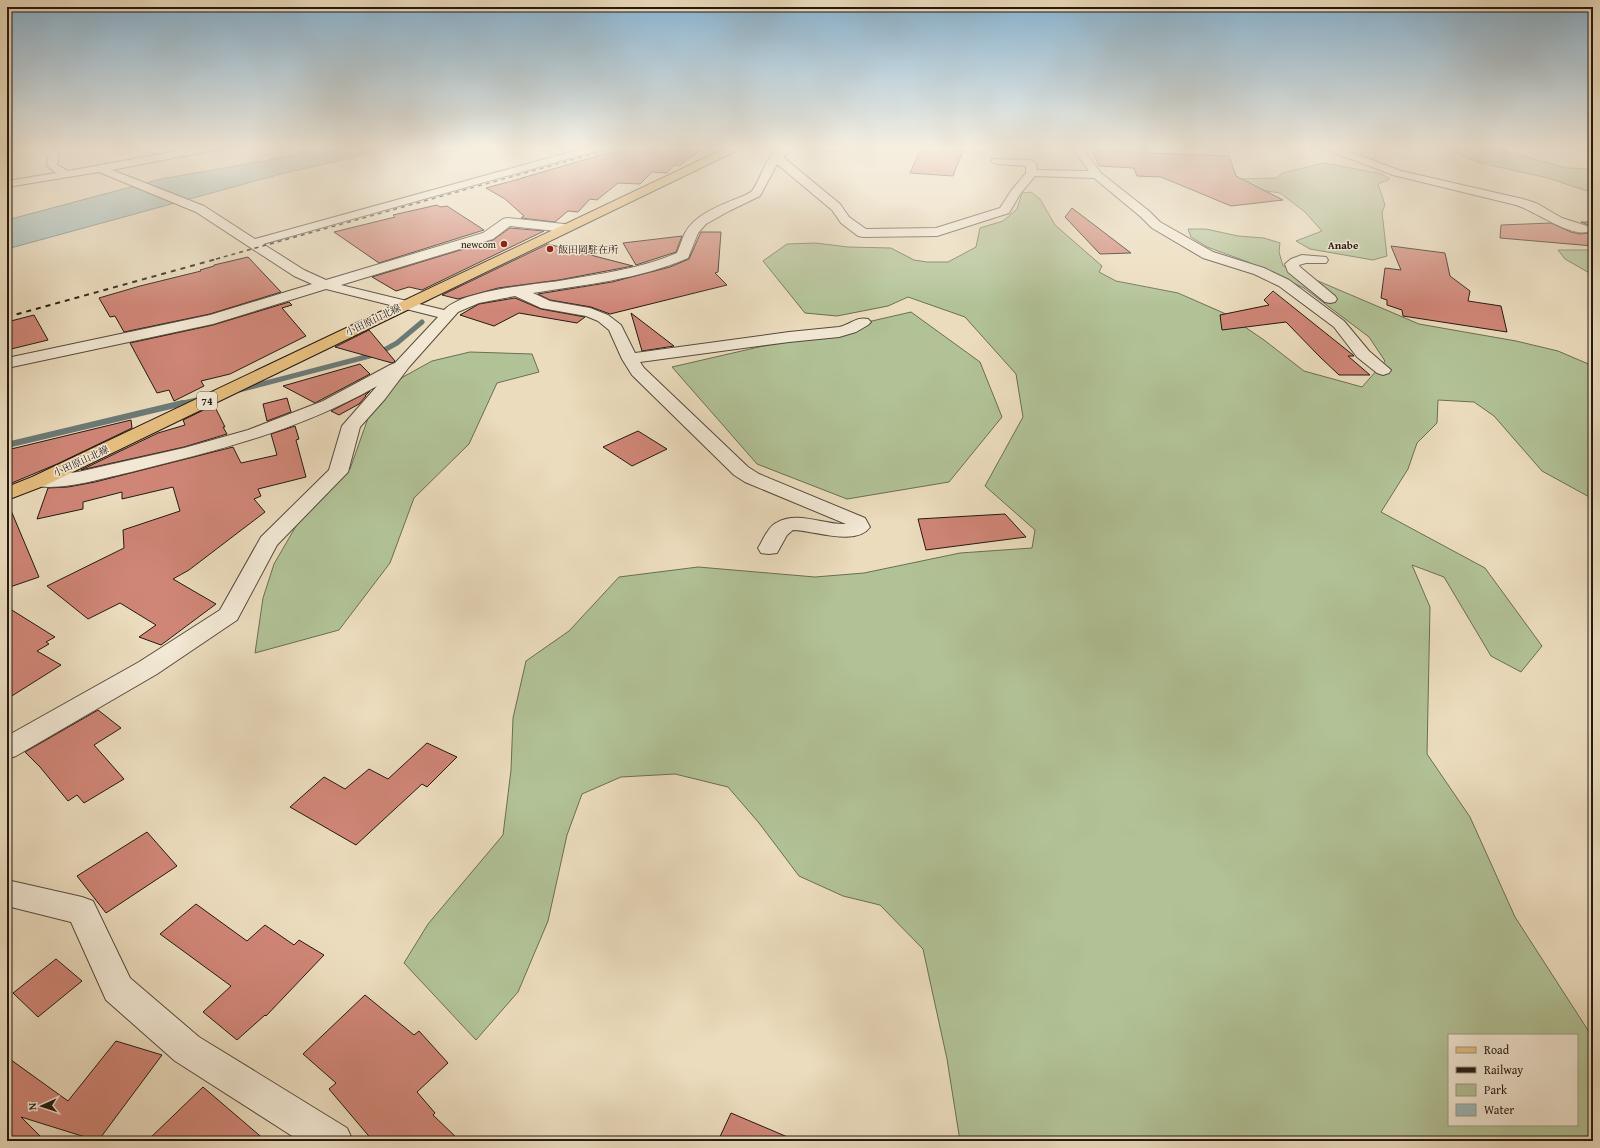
<svg xmlns="http://www.w3.org/2000/svg" width="1600" height="1148" viewBox="0 0 1600 1148" font-family="'Gentium Book Plus','Noto Serif JP',serif">
<rect width="100%" height="100%" fill="#ebdcbd"/>
<filter id="stains"><feTurbulence type="fractalNoise" baseFrequency=".005" numOctaves="4"/><feColorMatrix values="0 0 0 0 .2 0 0 0 0 .09 0 0 0 0 .02 0 0 0 .5 -.17"/></filter>
<radialGradient id="worn" r=".72"><stop offset=".6" stop-color="#630" stop-opacity="0"/><stop offset="1" stop-color="#630" stop-opacity=".3"/></radialGradient>
<g fill="#b1c296" stroke="#6a6e54" fill-rule="evenodd">
<path d="M1438 146H1487L1566 168 1593 169V193L1548 178 1481 163Z"/>
<path d="M1324 163 1382 174 1390 179 1378 184 1385 205 1382 212 1387 256 1373 260 1310 249 1296 241 1322 231 1305 212 1280 193 1239 187 1240 179 1277 178 1282 173Z"/>
<path d="M1031 192 1040 199 1055 225 1102 266 1099 272 1116 281 1178 293 1226 314 1264 340 1304 371 1362 387 1385 361 1369 337 1304 288 1248 262 1207 247 1191 237 1188 229H1206L1238 236 1264 238 1280 243 1279 252 1283 266 1419 324 1516 341 1558 351 1593 366V499L1542 471 1494 416 1474 402 1438 400 1437 423 1417 443 1408 469 1381 512 1485 568 1542 646 1521 672 1491 656 1444 577 1412 565 1430 607 1427 754 1470 817 1515 917 1593 1038V1141H960L947 1059 923 949 880 905 843 896 799 876 759 823 728 787 675 774 621 777 582 794 567 835 548 921 518 992 476 1040 404 963 428 924 503 835 511 770 513 718 526 661 569 631 619 577 698 567 815 577 864 573 960 553 1032 548 1035 530 985 486 1023 417 1016 374 965 317 908 297 888 306 837 316 805 313 763 261 787 244 816 243 848 247 891 248 914 260 927 262H948L976 247 980 228 1003 221 1017 209 1022 193ZM1449 1035H1577V1125H1449Z"/>
<path d="M1558 250H1593V275L1565 259Z"/>
<path d="M911 312 980 362 1002 417 949 482 847 499 757 464 672 367Z"/>
<path d="M470 352 532 354 539 372 497 383 469 444 414 498 390 563 339 630 255 653 263 598 274 564 303 514 350 469 372 407 403 377 432 361Z"/>
</g>
<path fill="#9bbab9" stroke="#6b7a77" d="M334 146H393L354 157 277 175 7 249V220L161 179 264 161Z"/>
<g fill="none" stroke-linecap="round" stroke-linejoin="round">
<g stroke="#6b7a77" stroke-width="5">
<path d="M239 390 377 354 397 343 422 322"/>
<path d="M179 404 201 399"/>
</g>
<path stroke="#6b7a77" stroke-width="6" d="M7 445 183 403"/>
</g>
<g fill="#d08677" stroke="#241913">
<path d="M635 146H705L679 166 674 165 667 173 652 172 640 184 618 183 597 200 590 199 578 212 568 211 555 222 521 218 524 216 505 199 486 188 523 178H522L608 153 612 154Z"/>
<path d="M922 146H965L953 176 910 173Z"/>
<path d="M1090 146H1144L1147 153 1229 156 1236 176 1283 200 1231 206 1161 177 1137 176 1134 168 1099 166Z"/>
<path d="M437 205 440 207 447 206 484 230 379 263 334 232 395 217 393 215Z"/>
<path d="M1072 208 1131 253 1100 254 1065 217Z"/>
<path d="M1581 222H1593V246L1500 238 1501 225 1551 223 1571 232 1580 234 1588 233 1590 230 1588 225Z"/>
<path d="M510 228 544 231 422 290 409 287 396 291 372 277 493 240Z"/>
<path d="M701 232H721L718 272 715 273 727 285 610 314 591 307 550 300 538 294 612 282 670 267 689 259Z"/>
<path d="M682 236 676 252 636 265 623 243Z"/>
<path d="M548 244 633 266 559 280 498 288 458 299 442 295Z"/>
<path d="M1391 246 1445 253 1450 276 1470 291 1468 301 1501 306 1507 332 1403 316 1402 310 1387 305V300L1381 298 1385 268 1401 270Z"/>
<path d="M248 257 281 292 210 314 124 332 115 316 110 317 99 298 140 286 201 271 200 270 214 266V265Z"/>
<path d="M1273 291 1353 355 1354 356H1348L1370 375H1339L1320 357 1286 322 1222 330 1220 315 1269 305 1264 300Z"/>
<path d="M515 298 541 309 585 317 577 323 519 313 494 326 460 315 479 304Z"/>
<path d="M289 302 292 305 282 308 306 336 230 374 201 381 204 386 174 401 169 390 157 393 130 343 213 325Z"/>
<path d="M631 313 674 346 642 351Z"/>
<path d="M34 315 48 340 7 350V322Z"/>
<path d="M369 330 395 361 394 362 392 363 335 347Z"/>
<path d="M360 364 370 374 315 403 283 386Z"/>
<path d="M370 391 365 396H366L359 404 339 415 331 411Z"/>
<path d="M287 398 291 412 267 421 263 404Z"/>
<path d="M214 405 225 427H223L227 434 184 447 81 470 158 433 185 425 183 420Z"/>
<path d="M131 420 132 428 57 464 7 485V450Z"/>
<path d="M295 426 299 439 296 440 306 477 258 489 261 496 254 499 265 512 189 570 173 579 216 604 161 645 139 637 156 625 120 603 88 619 47 586 124 548 123 530 180 511 173 487 122 499V492L83 502V509L37 519 48 488 68 487 95 482 233 447 241 463 277 455 271 434Z"/>
<path d="M638 431 667 449 632 466 603 447Z"/>
<path d="M7 501 39 577 7 588Z"/>
<path d="M1005 514 1026 537 926 550 918 519Z"/>
<path d="M7 607 55 637 46 642 49 644 37 651 61 665 7 699Z"/>
<path d="M98 710 121 728 94 745 124 779 84 803 77 795 68 801 40 767 25 752Z"/>
<path d="M427 743 457 757 427 787 422 784 356 845 290 807 324 777 345 789 369 769 388 779Z"/>
<path d="M147 832 177 866 106 913 77 876Z"/>
<path d="M196 904 247 941 265 925 294 945 299 940 324 955 266 1016 265 1015 237 1040 203 1012 231 986 160 934Z"/>
<path d="M56 959 82 981 38 1017 13 993Z"/>
<path d="M365 995 414 1035 419 1031 448 1063 417 1092 435 1113 433 1115 460 1141H373L329 1089 336 1083 303 1054Z"/>
<path d="M116 1041 162 1055 98 1141 21 1117 45 1141H7V1057L68 1101Z"/>
<path d="M203 1087 266 1141H147Z"/>
<path d="M731 1113 797 1141H718Z"/>
</g>
<g fill="none" stroke-linecap="round" stroke-linejoin="round">
<defs>
<g id="minor">
<path d="M31 146C41 145 52 147 59 155L57 165 68 171 204 146H225L224 148 220 149 112 170 204 206 255 239 592 146H608L607 148 263 244 304 270 326 280 483 233 503 219 507 218 564 224 568 225 570 228 568 231 564 232 510 226 493 239 341 285 444 310C463 290 531 285 559 281 598 274 640 269 677 253 680 246 682 239 685 233 694 216 716 207 733 200 738 198 748 195 752 191 765 173 766 144 795 146L783 157 840 204 849 217 866 229 936 228 1000 208 1011 191 1026 173V166L996 164 991 161 992 159 1031 160 1036 163 1037 170 1089 171 1071 146H1081L1101 173 1149 211 1160 222 1213 252 1264 268 1289 280 1344 321 1369 351 1391 370 1389 373 1383 375 1377 373 1357 357 1334 327 1279 286 1254 274 1203 258 1152 228 1141 217 1094 178 1035 176 1020 194 1009 213 937 236 863 237 858 236 841 223 832 210 777 164 760 196 729 211 706 224 698 233 688 258C640 279 584 285 533 293L550 301 590 308 608 315 621 325 635 353 789 332 839 327C849 325 857 316 868 319L871 322 868 325 856 332 839 337 789 342 640 362 644 368 748 467 759 474 865 518 870 527C856 547 813 530 793 530L787 535 777 553 769 554 761 553 758 548C763 540 768 527 776 523 797 510 824 525 846 524L745 482 734 475 632 375 622 359 609 330 598 321 586 316 541 308 515 296 479 303 458 312 409 367 385 399 360 427 348 472 277 545 237 620 157 674 16 756 7 759V736L139 662 220 610 261 537 329 470 342 426 377 386C301 430 216 451 131 472 104 478 59 492 32 485L29 481 32 477 78 472 104 466 184 448 248 430 323 401 390 365 395 363 438 317 326 289 213 324 7 368V358L210 315 312 284 294 276 196 212 99 172 7 187V181L56 173 47 166 48 156Z"/>
<path d="M1321 146H1335L1401 171 1523 199 1536 203 1562 218 1587 226 1589 229 1587 232C1569 236 1535 211 1516 205L1393 175 1322 148Z"/>
<path d="M1302 255 1326 257 1328 260 1326 263H1306L1299 265 1300 267 1335 296 1337 299 1335 302 1330 303 1325 302 1288 272 1285 264 1291 259Z"/>
<path d="M7 880 82 897 93 901 130 978 199 1037 347 1128 353 1141H300L175 1061 106 1000 71 922 7 906Z"/>
</g>
<path id="primary" d="M730 146H743L742 148 46 485 7 500V487L32 477Z"/>
</defs>
<use href="#minor" stroke="#564a3e" stroke-width="2"/>
<use href="#primary" stroke="#241913" stroke-width="2"/>
<use href="#minor" fill="#f2e8d4" fill-rule="evenodd"/>
<use href="#primary" fill="#e6be7e" fill-rule="evenodd"/>
<path stroke="#241913" stroke-width="1.5" stroke-dasharray="4 4" stroke-linecap="butt" d="M216 259 622 146"/>
<path stroke="#241913" stroke-width="2" stroke-dasharray="5 5" stroke-linecap="butt" d="M7 317 220 258"/>
</g>
<linearGradient id="sky" x2="0" y2="1"><stop stop-color="#89b6d5"/><stop offset="0.48" stop-color="#f6efe1"/><stop offset="1" stop-color="#f6efe1" stop-opacity="0"/></linearGradient>
<rect width="1600" height="307" fill="url(#sky)"/>
<g fill="#8f2418" stroke="#f2e8d4" stroke-width="1.5">
<circle cx="504" cy="244" r="4"/>
<circle cx="550" cy="249" r="4"/>
</g>
<g text-anchor="middle" dominant-baseline="central" stroke-width="3" stroke-linejoin="round" paint-order="stroke">
<g font-size="10" fill="#241913" stroke="#f2e8d4" text-anchor="end">
<text x="496" y="244">newcom</text>
<text x="558" y="249" text-anchor="start">飯田岡駐在所</text>
</g>
<g font-size="10" fill="#241913" stroke="#f2e8d4">
<text transform="translate(373 320) rotate(-26)">小田原山北線</text>
<text transform="translate(81 461) rotate(-25)">小田原山北線</text>
</g>
<g font-size="11" font-weight="bold" fill="#241913" stroke="#f2e8d4">
<text x="1343" y="245">Anabe</text>
</g>
<rect fill="#f2e8d4" stroke="#62574d" stroke-width="1" x="197" y="392" width="20" height="18" rx="3"/>
<g font-size="11" font-weight="bold" fill="#241913">
<text x="207" y="401">74</text>
</g>
</g>
<rect width="1600" height="1148" fill="none" stroke="#ebdcbd" stroke-width="24"/>
<rect x="8" y="8" width="1584" height="1132" fill="none" stroke="#241913" stroke-width="2"/>
<rect x="12" y="12" width="1576" height="1124" fill="none" stroke="#241913"/>
<rect x="1448" y="1034" width="130" height="92" fill="#f2e8d4" stroke="#a09587"/>
<rect x="1456" y="1047" width="20" height="6" fill="#e6be7e" stroke="#a09587"/>
<text x="1484" y="1054" font-size="12" fill="#241913">Road</text>
<rect x="1456" y="1067" width="20" height="6" fill="#241913" stroke="#a09587"/>
<text x="1484" y="1074" font-size="12" fill="#241913">Railway</text>
<rect x="1456" y="1084" width="20" height="12" fill="#b1c296" stroke="#a09587"/>
<text x="1484" y="1094" font-size="12" fill="#241913">Park</text>
<rect x="1456" y="1104" width="20" height="12" fill="#9bbab9" stroke="#a09587"/>
<text x="1484" y="1114" font-size="12" fill="#241913">Water</text>
<g transform="translate(42 1106) rotate(267)" stroke="#f2e8d4" stroke-width="3" paint-order="stroke">
<path d="M0-3L7 15L0 10L-7 15Z" fill="#241913"/>
<text y="-6" font-size="11" font-weight="bold" text-anchor="middle" fill="#241913">N</text>
</g>
<rect width="100%" height="100%" filter="url(#stains)"/>
<rect width="100%" height="100%" fill="url(#worn)"/>
</svg>
